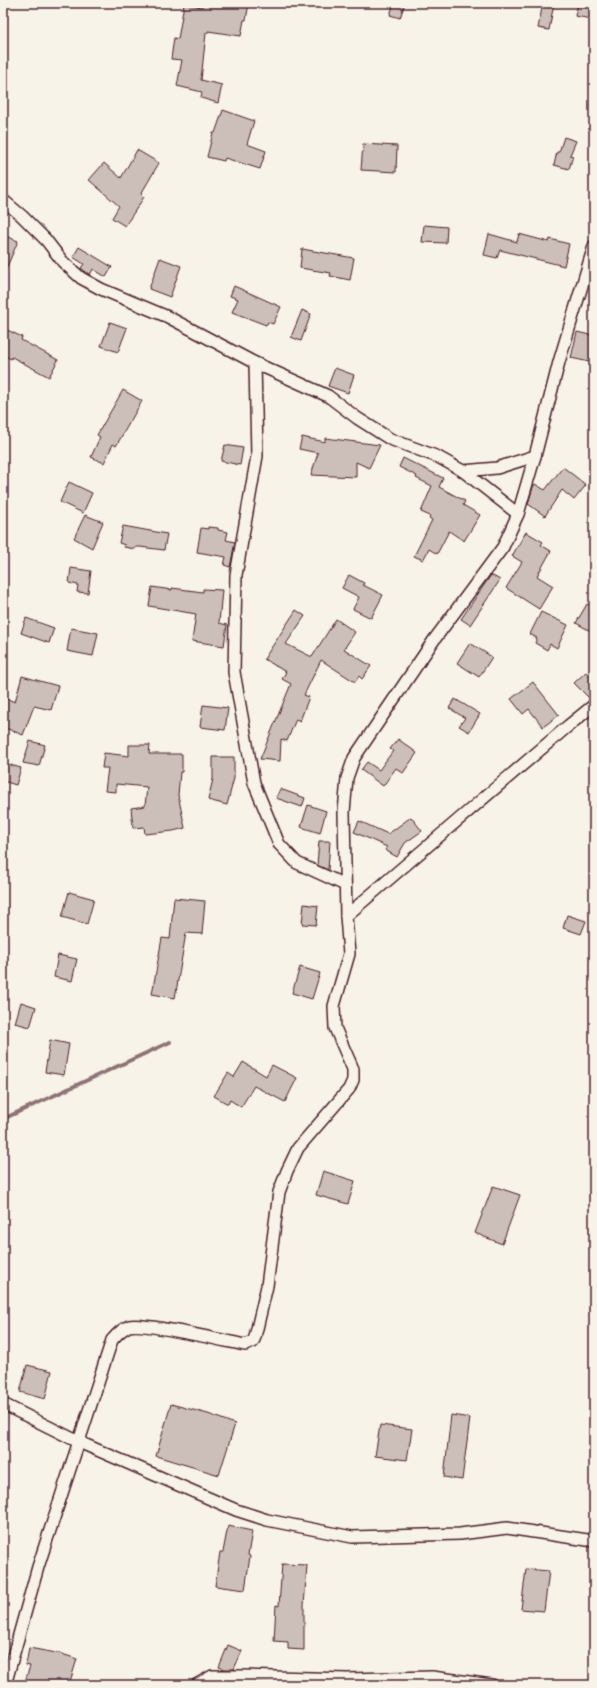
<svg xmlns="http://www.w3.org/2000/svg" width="597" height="1688" viewBox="0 0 597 1688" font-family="'Indie Flower',sans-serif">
<rect width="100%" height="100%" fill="#f7f3e8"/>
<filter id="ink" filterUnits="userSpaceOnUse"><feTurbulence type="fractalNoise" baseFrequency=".025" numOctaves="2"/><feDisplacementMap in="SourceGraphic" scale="8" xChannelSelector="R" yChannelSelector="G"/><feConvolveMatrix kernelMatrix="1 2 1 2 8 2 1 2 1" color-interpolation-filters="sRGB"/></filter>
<g filter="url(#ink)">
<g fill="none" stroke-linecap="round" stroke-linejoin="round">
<path stroke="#8e7275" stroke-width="4" d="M3 1119 170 1042"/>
</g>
<g fill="#ccbfb9" stroke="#4a1f2b">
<path d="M203 3H249L246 20H244L241 36 208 31V33H206L201 80 222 85 218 103 201 98 202 92 177 86 182 60 171 59 174 38 178 39 184 4 202 7Z"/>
<path d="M394 3H405L400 18 390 15Z"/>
<path d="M543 3H554L549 30 538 28Z"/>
<path d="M578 3H594L592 19 575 16Z"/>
<path d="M223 110 254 121 247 144 266 151 260 169 225 158 224 161 207 157 213 133H215Z"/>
<path d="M564 137 576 141 570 155 573 156 569 169 554 165 557 152H559Z"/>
<path d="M363 144 397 146 396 172 361 170Z"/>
<path d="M137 150 159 163 141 194 144 197 125 226 112 218 119 206 89 180 104 163 121 178Z"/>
<path d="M424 225 447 227 446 243 422 242Z"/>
<path d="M489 234 517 242 519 234 549 242 550 239 569 244 564 266 500 250 497 258 484 255Z"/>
<path d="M3 235 18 241 3 276Z"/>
<path d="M79 247 112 267 106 277 93 269 90 275 81 268 84 264 73 257Z"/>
<path d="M302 249 354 258 350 280 330 276 331 273 300 268Z"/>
<path d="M160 258 181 266 170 297 149 289Z"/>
<path d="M234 286 281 307 273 324 268 322 266 325 232 312 238 299 230 296Z"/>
<path d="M302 310 311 314 301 341 291 337Z"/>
<path d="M110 322 127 328 118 352 101 346Z"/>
<path d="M3 328 22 337 21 340 58 360 49 377 12 357 11 359 3 355Z"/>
<path d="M577 332 594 336V363L571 358Z"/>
<path d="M335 368 354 375 348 393 328 386Z"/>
<path d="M123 390 142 401 116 446 113 444 104 463 91 457 100 437 97 435Z"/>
<path d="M302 437 325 442V438L380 445 369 468 356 462V477L311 475 318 453 299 449Z"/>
<path d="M225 445 243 448 240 465 221 461Z"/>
<path d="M403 458 443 478 439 487 465 501 463 505 480 515 464 541 449 531 437 554 429 549 423 560 414 556 432 520 429 518 430 516 421 512 432 486 416 478 417 476 399 467Z"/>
<path d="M563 467 586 485 574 500 562 490 545 516 528 504 533 487 535 484 545 490Z"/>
<path d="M69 482 92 493 83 513 60 502Z"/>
<path d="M85 515 103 522 92 548 74 538Z"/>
<path d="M123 526 167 534 164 550 140 547H136L135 549 124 547 125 545 119 543Z"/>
<path d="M208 527 218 528V530L228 532 226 540 235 542 230 567 224 565 226 557 197 552 201 528 208 529Z"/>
<path d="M526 532 543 542 541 545 551 551 537 576 553 586 539 609 506 588 522 562 512 556Z"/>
<path d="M71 568 91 571 88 593 77 592 78 585 69 583Z"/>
<path d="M349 575 364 583 363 585 383 595 371 618 353 609 359 597 342 588Z"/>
<path d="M491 575 500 580 470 625 461 619Z"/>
<path d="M152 587 172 590V588L203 592V589L222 590 219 623 227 625 224 646 192 641 196 614 149 606Z"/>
<path d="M587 604 594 607V633L576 623Z"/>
<path d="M296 610 305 616 286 644 312 657 336 619 355 632 344 649 371 666 362 679 359 676 355 682 321 660 304 695 309 697 300 721 296 719 287 741 281 739 280 761 260 759 291 684 282 679 286 672 264 659Z"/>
<path d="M541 612 568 625 557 648 550 644 547 650 535 643 537 638 530 634Z"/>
<path d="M26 618 54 628 49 643 21 633Z"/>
<path d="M71 628 98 633 93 656 67 651Z"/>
<path d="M470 643 492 657 479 677 457 663Z"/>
<path d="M586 672 594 680V698L590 699 574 683Z"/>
<path d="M22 676 58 686 51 710 34 706 23 735 3 727V704L5 698 15 702Z"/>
<path d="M533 682 559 715 543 727 529 709 523 714 511 699Z"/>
<path d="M455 699 480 714 469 732 459 726 465 718 449 708Z"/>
<path d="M203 705 228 708 225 730 200 727Z"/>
<path d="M398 739 417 753 403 773 396 768 383 786 361 770 367 762 379 770 393 751 390 749Z"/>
<path d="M30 741 45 745 39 766 23 763Z"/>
<path d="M129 745H150L149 754H182V772H180L178 795 185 828 173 831 145 834 144 827 133 828 131 808 145 806 147 787 116 784V792L105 791 108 768H102L104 753 129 756Z"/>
<path d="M213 757H234V778L227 805 208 800 213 779Z"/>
<path d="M3 763 21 768 16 785 3 781Z"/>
<path d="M280 789 305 798 302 807 276 798Z"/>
<path d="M308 805 326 811 320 833 301 827Z"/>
<path d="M411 817 422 831 405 843 397 857 385 850 387 847 354 832 359 821 388 834Z"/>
<path d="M319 841H330L328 870 317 865Z"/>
<path d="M69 892 94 899 87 924 62 917Z"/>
<path d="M174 898 205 901 202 934 186 933 175 998 152 994 162 938 170 939Z"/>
<path d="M304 904 318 906 316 925 302 924Z"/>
<path d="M567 915 586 921 581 934 563 928Z"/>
<path d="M58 955 77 959 72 981 54 977Z"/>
<path d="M300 967 320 973 312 999 292 993Z"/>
<path d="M21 1002 36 1007 30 1027 15 1023Z"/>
<path d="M50 1040 69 1044 64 1075 45 1072Z"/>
<path d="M243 1062 266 1076 272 1065 297 1078 285 1102 254 1086 241 1107 230 1100 228 1104 214 1096 228 1073 234 1077Z"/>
<path d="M323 1171 355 1181 348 1204 316 1195Z"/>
<path d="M493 1186 520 1195 502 1244 475 1233Z"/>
<path d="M27 1365 52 1371 45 1399 20 1392Z"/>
<path d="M171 1404 208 1414 235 1424 219 1475 156 1456Z"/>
<path d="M451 1415 470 1418 462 1480 444 1477Z"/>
<path d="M380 1425 412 1429 407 1460 375 1456Z"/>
<path d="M228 1526 252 1531 248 1555 250 1556 245 1590 215 1586 220 1552H223Z"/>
<path d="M282 1564 307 1565 304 1606V1650L288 1649V1642L274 1641 276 1605 279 1606Z"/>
<path d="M526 1569 549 1571 544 1611 521 1609Z"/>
<path d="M228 1645 242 1651 234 1669H224L219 1667Z"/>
<path d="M29 1648 62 1654 77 1659 69 1685H24L30 1666 26 1665Z"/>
</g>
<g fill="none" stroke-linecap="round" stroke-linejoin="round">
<defs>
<g id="street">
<path d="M3 200 22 216 46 240 63 262 81 278 101 289 168 317 255 363 328 396 357 418 390 439 438 457 463 471 518 514"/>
<path d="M255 363 257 456 236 575 234 672 254 783 279 844 297 863 345 885"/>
<path d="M463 471 497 468 535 456"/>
<path d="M346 916 568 726 594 705"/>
<path d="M3 1404 79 1442 236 1510 267 1520 352 1537 460 1534 507 1528 594 1541"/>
<path d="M5 1685 38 1567 112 1340C117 1334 122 1329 129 1326 143 1322 225 1341 245 1345L253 1342 255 1337 267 1286 279 1192 287 1171 298 1148 349 1089 353 1080V1069L335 1028 334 1006 349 954 346 916 344 812 347 778 354 758 434 640 503 547 518 514 535 456 559 362 594 246"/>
<path d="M196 1685 212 1676H242L347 1679 432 1677 492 1685"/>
</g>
</defs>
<use href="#street" stroke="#4a1f2b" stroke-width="14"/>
<use href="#street" stroke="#f7f3e8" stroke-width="11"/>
</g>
</g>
<rect width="597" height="1688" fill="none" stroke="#f7f3e8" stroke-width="16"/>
<rect x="8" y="8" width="581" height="1672" fill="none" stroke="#4a1f2b" stroke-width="1.5" filter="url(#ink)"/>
</svg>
